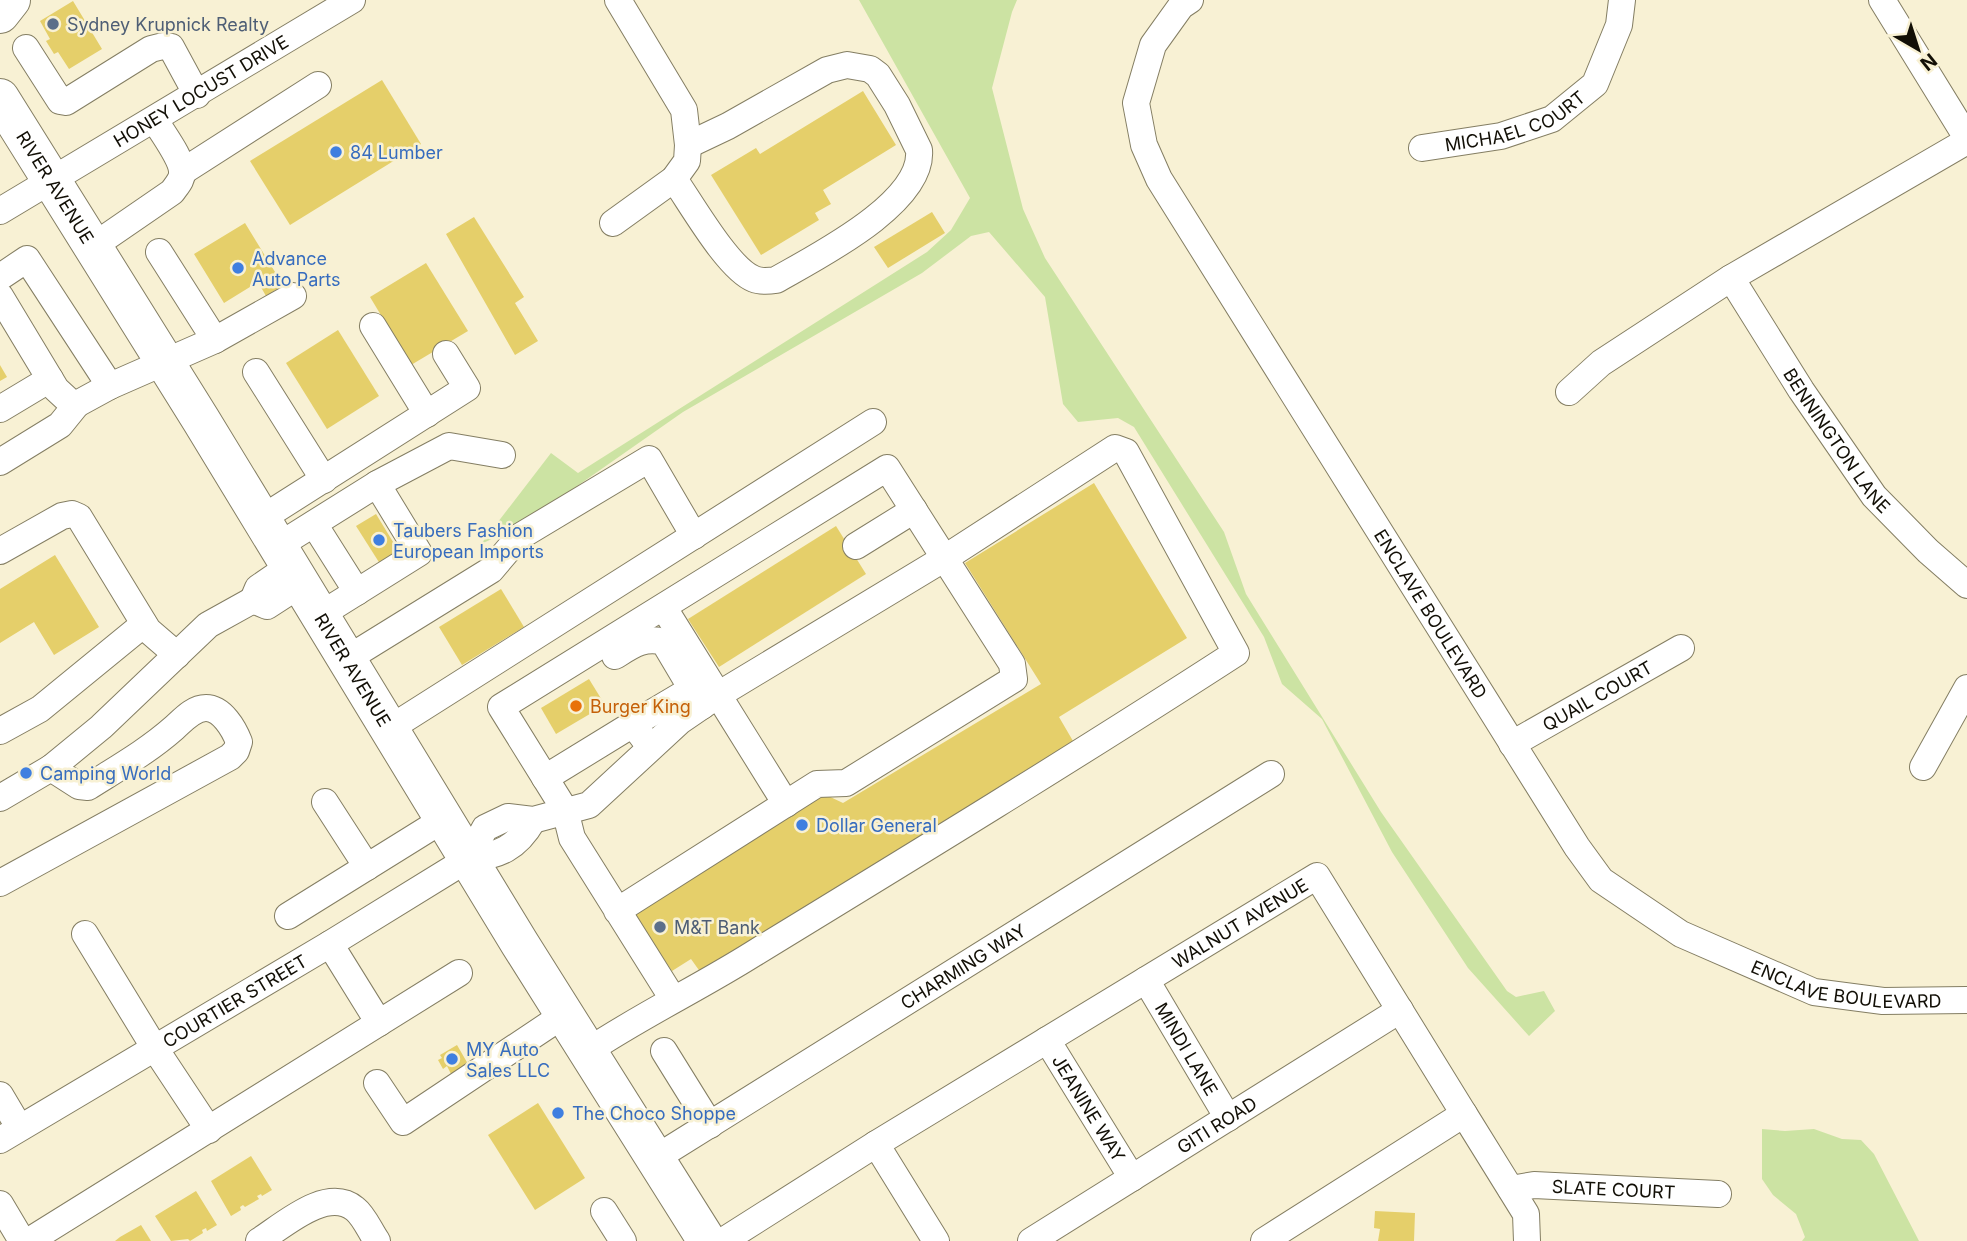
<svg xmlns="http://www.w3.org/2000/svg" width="1967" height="1241" viewBox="0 0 1967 1241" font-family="Inter,sans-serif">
<rect width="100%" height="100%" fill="#f8f1d4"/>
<g fill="#cce3a3">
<path d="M859 0H1017L1012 12 992 88 1023 209 1045 258 1224 532 1246 594 1381 812 1507 991 1516 997 1544 991 1555 1011 1529 1036 1468 968 1392 852 1322 719 1282 684 1264 637 1134 427 1118 418 1078 422 1063 404 1045 297 989 232 971 236 922 273 683 412 520 526 481 544 551 453 578 473 927 252 951 230 970 198Z"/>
<path d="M1762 1129 1785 1131 1814 1129 1842 1139 1861 1140 1874 1154 1919 1241H1802L1805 1237 1796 1214 1773 1195 1762 1179Z"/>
</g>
<g fill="#e5cf6a">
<path d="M73 1 102 49 69 69 58 52 54 54 46 41 50 39 40 21Z"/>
<path d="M382 80 421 144 290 225 250 161Z"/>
<path d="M863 91 896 145 823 190 831 204 815 213 819 220 761 255 711 175 756 148 760 154Z"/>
<path d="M932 212 945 233 888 268 874 247Z"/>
<path d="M474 217 524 297 515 303 538 341 515 355 446 234Z"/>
<path d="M245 223 283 285 266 296 258 282 224 303 194 254Z"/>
<path d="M426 263 468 331 411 365 370 297Z"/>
<path d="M338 330 379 396 327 429 286 363Z"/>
<path d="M0 365 7 377 0 381Z"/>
<path d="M1094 483 1187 638 1059 717 1073 741 701 973 691 959 672 971 634 915 824 794 843 803 1041 684 965 563Z"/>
<path d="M376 514 401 555 382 567 356 526Z"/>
<path d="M836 526 866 574 719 667 688 619Z"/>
<path d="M55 555 99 627 54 655 34 622 0 643V589Z"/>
<path d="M501 589 524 627 462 665 439 627Z"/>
<path d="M589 679 605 705 556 734 541 708Z"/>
<path d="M457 1045 468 1064 451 1074 447 1066 443 1069 438 1060 442 1058 440 1055Z"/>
<path d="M538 1103 585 1178 535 1210 488 1135Z"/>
<path d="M251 1156 272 1190 262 1196 261 1194 257 1196 259 1199 245 1207 243 1205 240 1207 241 1210 231 1216 211 1181Z"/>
<path d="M196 1191 217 1225 207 1231 206 1228 202 1230 203 1233 190 1241 188 1239 171 1241 155 1216Z"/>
<path d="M1375 1211 1415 1213 1414 1241H1378L1380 1229 1374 1228Z"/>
<path d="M141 1225 151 1241H115L120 1237Z"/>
</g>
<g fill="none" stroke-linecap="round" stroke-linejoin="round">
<defs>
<g id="minor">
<path id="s1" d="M1190 0 1181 6 1153 45 1136 103 1144 145 1159 179 1577 847 1601 880 1681 934 1814 992 1883 1001 1967 1000"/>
<path d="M1882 0 1967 138"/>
<path d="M26 48 60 101 66 102 151 49 163 46 171 47 197 95"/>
<path id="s2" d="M1422 148 1501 136 1552 119 1595 84 1619 25 1622 0"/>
<path d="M182 172 318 85"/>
<path d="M674 179C691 203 728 269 754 279 761 282 769 281 776 280 816 257 924 203 919 150L897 105 878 75 870 69 847 65 827 70 728 126 688 145"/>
<path id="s3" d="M0 211 352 0"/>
<path d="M613 223 674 179 687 161 688 145 684 110 618 0"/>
<path d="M92 247 172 192C177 185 183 179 182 171 181 157 162 133 155 120"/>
<path d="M0 277 27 259 110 386"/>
<path id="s4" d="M1731 278 1801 390 1874 496 1928 551 1967 585"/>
<path d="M0 296 56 389 69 401 77 404 110 386 215 340 159 252"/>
<path d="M373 326 427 414"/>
<path d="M215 340 293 296"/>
<path d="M256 372 324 480"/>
<path d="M1569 392 1601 363 1731 278 1967 141"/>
<path d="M0 409 50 379"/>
<path d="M0 462 60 425 77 404"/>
<path d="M377 484 449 446 502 455"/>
<path d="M261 519 467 388 446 354"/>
<path d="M314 524 357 592"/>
<path d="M278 546 377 484 419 553 320 615"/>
<path d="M856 546 914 510"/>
<path d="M0 551 62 516 72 514 79 517 148 630 177 655"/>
<path d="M290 566 258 588 253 600 267 606 301 584"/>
<path d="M664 608 786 804"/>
<path d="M615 656C631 646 644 636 664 642L702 706"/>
<path d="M347 659 491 570 519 537 649 459 694 536"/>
<path d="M633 724 692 689"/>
<path d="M389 729 873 422"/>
<path d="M0 731 40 709 144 624"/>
<path id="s5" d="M1512 744 1681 648"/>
<path d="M1923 767 1967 688"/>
<path d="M545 778 633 724 650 747"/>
<path d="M0 798 51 768 101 727 208 625 253 600"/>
<path d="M325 802 367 867"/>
<path d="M468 859 485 828 508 817 533 820 589 805 680 721 718 695 945 558 1115 448 1126 452 1236 653C1077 756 915 855 753 954 699 988 642 1015 588 1051"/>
<path d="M0 883 230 757 236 751 239 742C234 729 222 708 206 708 193 708 183 720 174 728 148 751 118 768 88 787L79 786 51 768"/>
<path d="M617 911 817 784 846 783 1014 679 1012 664 887 468 501 707 565 810 572 838 673 999"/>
<path d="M288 916 444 819"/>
<path d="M85 934 154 1047 209 1130"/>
<path d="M330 944 379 1023"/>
<path id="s6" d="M1146 980 1228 1118"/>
<path id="s7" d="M1047 1040 1132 1178"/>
<path d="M664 1051 710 1125"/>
<path d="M377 1083 403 1122 565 1014"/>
<path d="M0 1095 19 1127"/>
<path d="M1464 1114 1526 1214 1527 1241"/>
<path id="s8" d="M0 1140 330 944 468 859C499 856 517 848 533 820"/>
<path d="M876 1144 936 1241"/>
<path id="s9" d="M656 1158 1271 774"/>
<path id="s10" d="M1511 1189 1534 1185 1718 1194"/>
<path d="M0 1204 22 1241"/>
<path d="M604 1211 623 1241"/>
<path d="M29 1241 459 973"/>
<path d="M259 1241C284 1225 327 1186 355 1209 364 1216 370 1231 377 1241"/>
<path id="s11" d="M723 1241 876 1144 1317 876 1464 1114 1264 1241"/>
<path id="s12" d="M1031 1241 1400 1010"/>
</g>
<g id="highway">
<path d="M0 14 11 0"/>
<path id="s13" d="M0 98 201 420 520 944 707 1241"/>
</g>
</defs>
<use href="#minor" stroke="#847e63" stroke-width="28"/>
<use href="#highway" stroke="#847e63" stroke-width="40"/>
<use href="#minor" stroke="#fff" stroke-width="26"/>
<use href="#highway" stroke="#fff" stroke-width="38"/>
</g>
<g fill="#5c6f8a" stroke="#f8f1d4" stroke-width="2.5">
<circle cx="53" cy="24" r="7"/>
<circle cx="660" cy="927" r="7"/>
</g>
<g fill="#3f7fe0" stroke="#f8f1d4" stroke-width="2.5">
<circle cx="336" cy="152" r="7"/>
<circle cx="238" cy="268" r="7"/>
<circle cx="379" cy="540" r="7"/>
<circle cx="26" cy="773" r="7"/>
<circle cx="802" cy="825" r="7"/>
<circle cx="452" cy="1059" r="7"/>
<circle cx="558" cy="1113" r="7"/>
</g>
<circle fill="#e8710a" stroke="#f8f1d4" stroke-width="2.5" cx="576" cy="706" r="7"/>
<g text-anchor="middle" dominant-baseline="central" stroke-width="5" stroke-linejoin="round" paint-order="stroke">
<g font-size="18" fill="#4e5e75" stroke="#f8f1d4" text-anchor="start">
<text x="67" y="24">Sydney Krupnick Realty</text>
<text x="674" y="927">M&amp;T Bank</text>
</g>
<g font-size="18" fill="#120f06" stroke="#f8f1d4">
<text stroke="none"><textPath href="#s3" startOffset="234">HONEY LOCUST DRIVE</textPath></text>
<text stroke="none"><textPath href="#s2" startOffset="98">MICHAEL COURT</textPath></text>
<text stroke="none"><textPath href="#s13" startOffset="105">RIVER AVENUE</textPath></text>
<text stroke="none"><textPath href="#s4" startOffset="194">BENNINGTON LANE</textPath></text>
<text stroke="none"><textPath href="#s1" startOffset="712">ENCLAVE BOULEVARD</textPath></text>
<text stroke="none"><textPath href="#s13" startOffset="672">RIVER AVENUE</textPath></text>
<text stroke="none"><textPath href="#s5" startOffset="98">QUAIL COURT</textPath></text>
<text stroke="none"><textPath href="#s11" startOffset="607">WALNUT AVENUE</textPath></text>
<text stroke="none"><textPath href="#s9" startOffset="362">CHARMING WAY</textPath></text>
<text stroke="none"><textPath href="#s1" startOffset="1300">ENCLAVE BOULEVARD</textPath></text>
<text stroke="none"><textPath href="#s8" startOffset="273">COURTIER STREET</textPath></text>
<text stroke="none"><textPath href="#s6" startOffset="80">MINDI LANE</textPath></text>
<text stroke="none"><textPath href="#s7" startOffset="80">JEANINE WAY</textPath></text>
<text stroke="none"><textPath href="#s12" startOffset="219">GITI ROAD</textPath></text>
<text stroke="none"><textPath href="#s10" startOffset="103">SLATE COURT</textPath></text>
</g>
<g font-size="18" fill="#366cbe" stroke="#f8f1d4" text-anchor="start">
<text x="350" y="152">84 Lumber</text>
<text x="252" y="258">Advance<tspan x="252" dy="21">Auto Parts</tspan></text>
<text x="393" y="530">Taubers Fashion<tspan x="393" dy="21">European Imports</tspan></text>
<text x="40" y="773">Camping World</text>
<text x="816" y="825">Dollar General</text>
<text x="466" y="1049">MY Auto<tspan x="466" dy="21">Sales LLC</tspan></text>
<text x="572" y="1113">The Choco Shoppe</text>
</g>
<g font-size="18" fill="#c56008" stroke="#f8f1d4" text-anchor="start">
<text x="590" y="706">Burger King</text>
</g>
</g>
<g transform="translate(1918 49) rotate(141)" stroke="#f8f1d4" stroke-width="5" paint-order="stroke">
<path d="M0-5L12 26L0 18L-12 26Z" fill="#120f06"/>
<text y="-10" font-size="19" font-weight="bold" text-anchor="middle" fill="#120f06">N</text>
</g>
</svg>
